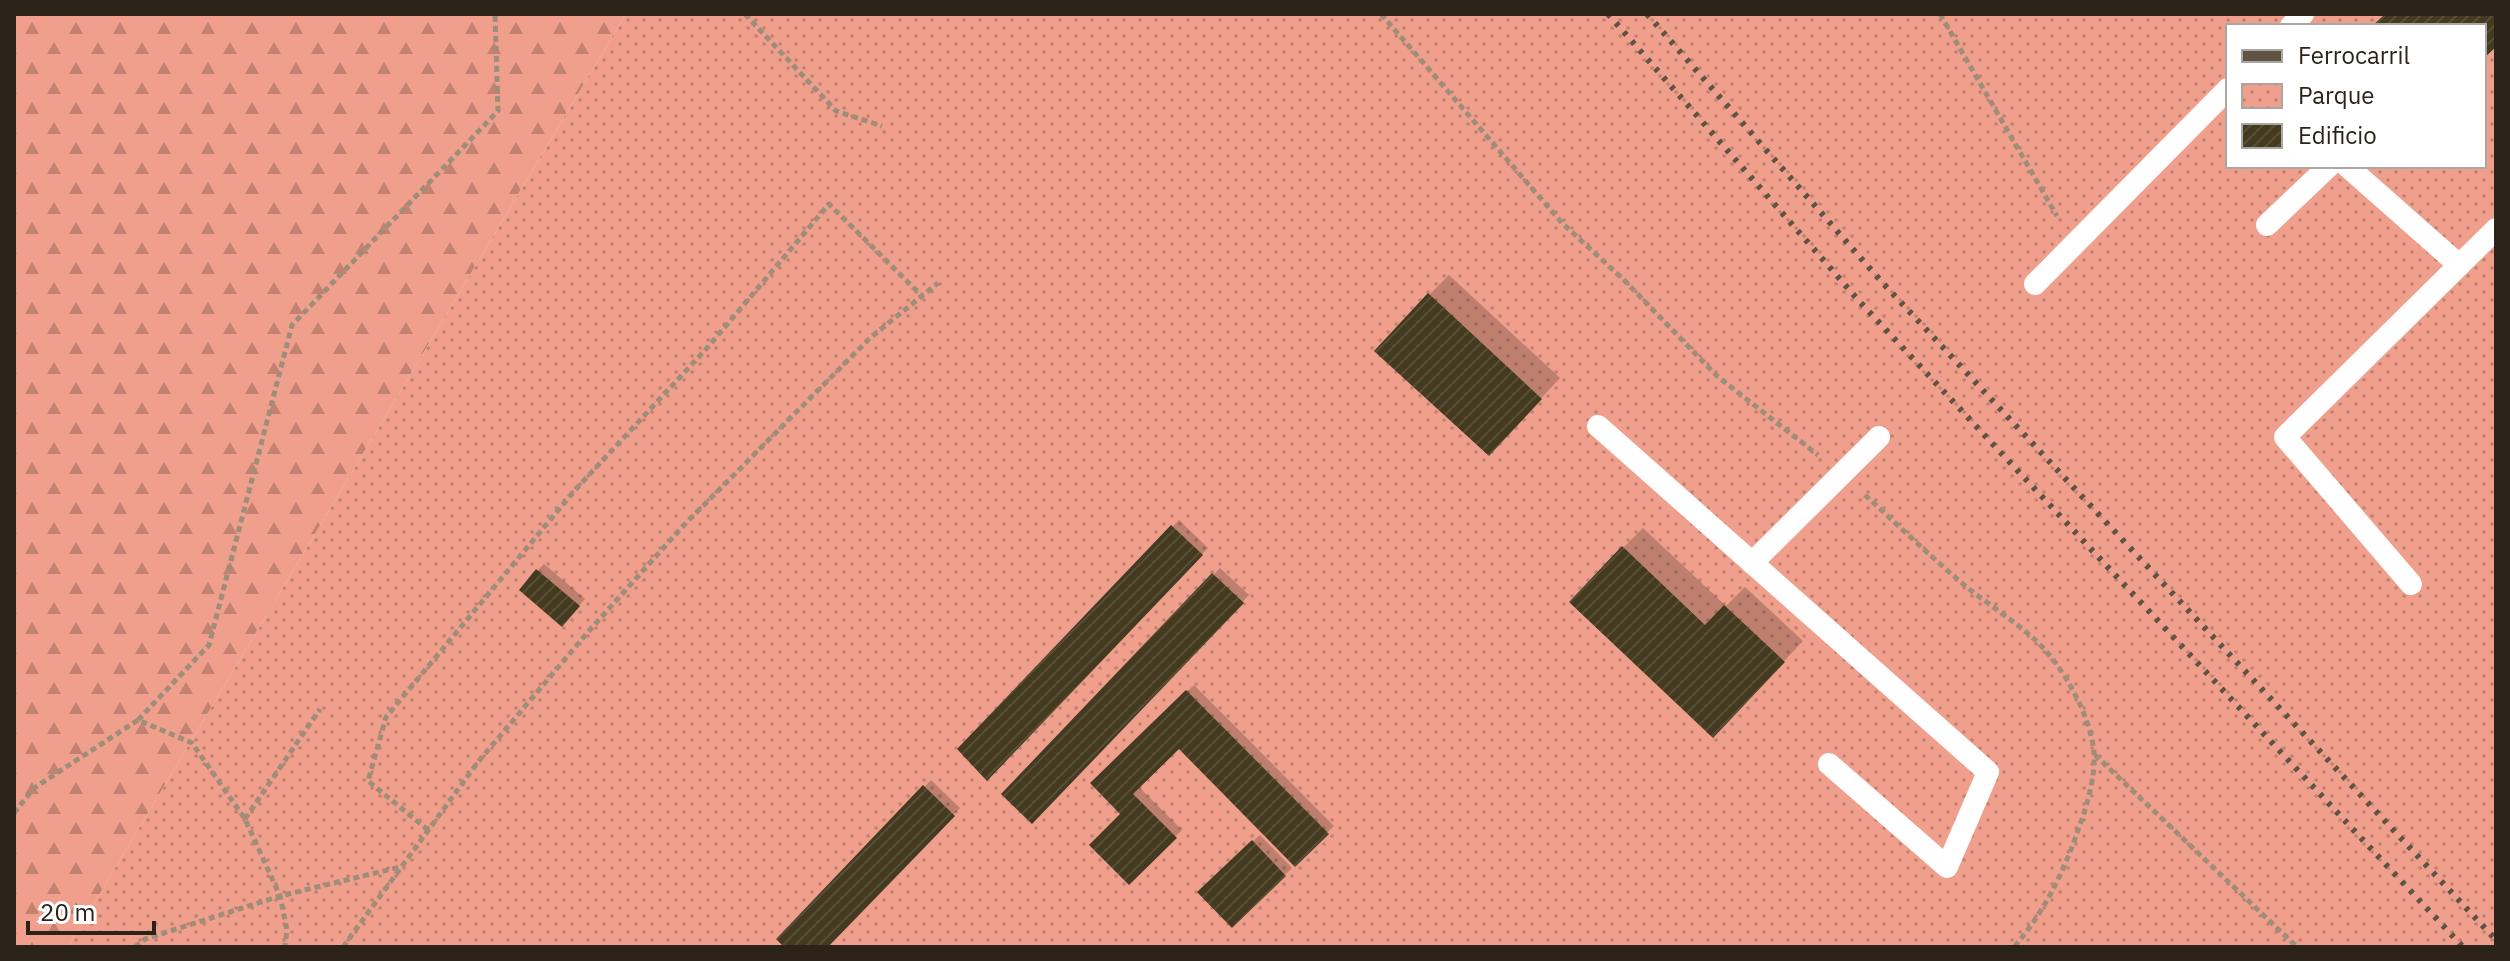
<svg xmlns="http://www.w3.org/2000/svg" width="2510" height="961" viewBox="0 0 2510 961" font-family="'IBM Plex Sans',sans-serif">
<defs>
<pattern id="forest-firs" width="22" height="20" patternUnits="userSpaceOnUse" patternTransform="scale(2)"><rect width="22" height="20" fill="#ef9f8b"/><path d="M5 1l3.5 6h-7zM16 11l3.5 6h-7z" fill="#c28171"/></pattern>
<pattern id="park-dots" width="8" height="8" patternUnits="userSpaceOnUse" patternTransform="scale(2)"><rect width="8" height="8" fill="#ef9f8b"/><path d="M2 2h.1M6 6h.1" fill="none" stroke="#c28171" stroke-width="1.8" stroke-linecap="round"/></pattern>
<pattern id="building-hatch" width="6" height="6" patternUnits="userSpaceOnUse" patternTransform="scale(2)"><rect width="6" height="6" fill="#433a1f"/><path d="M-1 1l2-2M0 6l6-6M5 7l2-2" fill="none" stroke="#564e36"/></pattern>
</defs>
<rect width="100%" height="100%" fill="#f4ddc2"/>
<path fill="url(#forest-firs)" d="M14 14H626L68 947H14Z"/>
<path fill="url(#park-dots)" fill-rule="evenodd" d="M626 14H2496V947H68ZM2228 26H2484V166H2228Z"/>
<g fill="#0003">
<path d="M1449 275 1560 378 1509 433 1429 295Z"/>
<path d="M1179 520 1208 548 987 778 960 749Z"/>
<path d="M1643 528 1726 606 1745 587 1803 641 1733 715 1623 548Z"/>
<path d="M544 564 585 599 568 618 537 571Z"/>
<path d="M1220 568 1249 595 1032 821 1004 794Z"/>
<path d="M1194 685 1334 826 1295 864 1179 746 1138 786 1182 830 1129 882 1123 814 1093 783Z"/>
<path d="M931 780 960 808 826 947H787L779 939Z"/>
<path d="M1260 835 1292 868 1232 925 1200 892Z"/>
</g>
<g fill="url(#building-hatch)">
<path d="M2385 14H2496V47L2484 58V26H2372Z"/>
<path d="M1428 293 1542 399 1489 456 1374 351Z"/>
<path d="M1171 525 1203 555 987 781 957 749Z"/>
<path d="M1622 546 1705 625 1724 605 1785 662 1713 738 1569 602Z"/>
<path d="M536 569 580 606 562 627 519 590Z"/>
<path d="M1212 573 1244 603 1032 824 1001 794Z"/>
<path d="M1186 690 1329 834 1295 867 1179 749 1133 794 1177 838 1129 885 1089 845 1120 814 1090 783Z"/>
<path d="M923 785 955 816 828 947H784L776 939Z"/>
<path d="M1252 840 1286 876 1232 928 1197 892Z"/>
</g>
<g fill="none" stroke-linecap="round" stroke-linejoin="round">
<g stroke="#9e8e79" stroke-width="5" stroke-dasharray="6 4" stroke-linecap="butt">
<path d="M745 14 836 111 882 126"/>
<path d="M1381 14 1562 223 1624 280 1717 376 1818 455"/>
<path d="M1940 14 2057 216"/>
<path d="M1865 495C1899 526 1933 559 1969 589 1990 605 2012 620 2032 637 2061 662 2091 715 2094 753 2096 775 2086 810 2078 830 2064 872 2043 914 2014 947"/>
<path d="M138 720 209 645 292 325 498 111 495 14"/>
<path d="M2095 755 2297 947"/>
<path d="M14 813 34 788 138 720 192 743 245 819 280 896 287 930 285 947"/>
<path d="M245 819 320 709"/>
<path d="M428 830 368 781 386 717 575 490 708 347 829 204 922 296"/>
<path d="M135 947 145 939 280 896 400 867"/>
<path d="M343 947 478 762 588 632 684 525 870 338 938 283"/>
</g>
<g stroke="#fff" stroke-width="22">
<path d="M2291 26 2303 14"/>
<path d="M2347 166 2459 265"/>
<path d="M2267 225 2329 166"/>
<path d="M2035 284 2228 89"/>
<path d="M1598 426 1988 772 1947 867 1829 764"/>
<path d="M1752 563 1879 437"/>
<path d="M2411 584 2285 437 2496 229"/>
</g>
<g stroke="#5f5344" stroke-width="6" stroke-dasharray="4 8" stroke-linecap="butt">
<path d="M1608 14 1860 302 2463 947"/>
<path d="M1647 14 1880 280 2496 940"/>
</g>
</g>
<rect width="2510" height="961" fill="none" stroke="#2b2318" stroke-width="32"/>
<rect x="2226" y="24" width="260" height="144" fill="#ffffff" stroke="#aaa7a3" stroke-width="2"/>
<rect x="2242" y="50" width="40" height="12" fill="#5f5344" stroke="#aaa7a3" stroke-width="2"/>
<text x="2298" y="64" font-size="24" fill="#2b2318">Ferrocarril</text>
<rect x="2242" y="84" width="40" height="24" fill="url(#park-dots)" stroke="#aaa7a3" stroke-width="2"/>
<text x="2298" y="104" font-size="24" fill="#2b2318">Parque</text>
<rect x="2242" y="124" width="40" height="24" fill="url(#building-hatch)" stroke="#aaa7a3" stroke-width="2"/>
<text x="2298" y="144" font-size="24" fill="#2b2318">Edificio</text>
<path d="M28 921v12h126v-12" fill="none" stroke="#2b2318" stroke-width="4"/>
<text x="40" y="921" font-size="24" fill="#2b2318" stroke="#ffffff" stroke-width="6" paint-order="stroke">20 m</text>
</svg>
